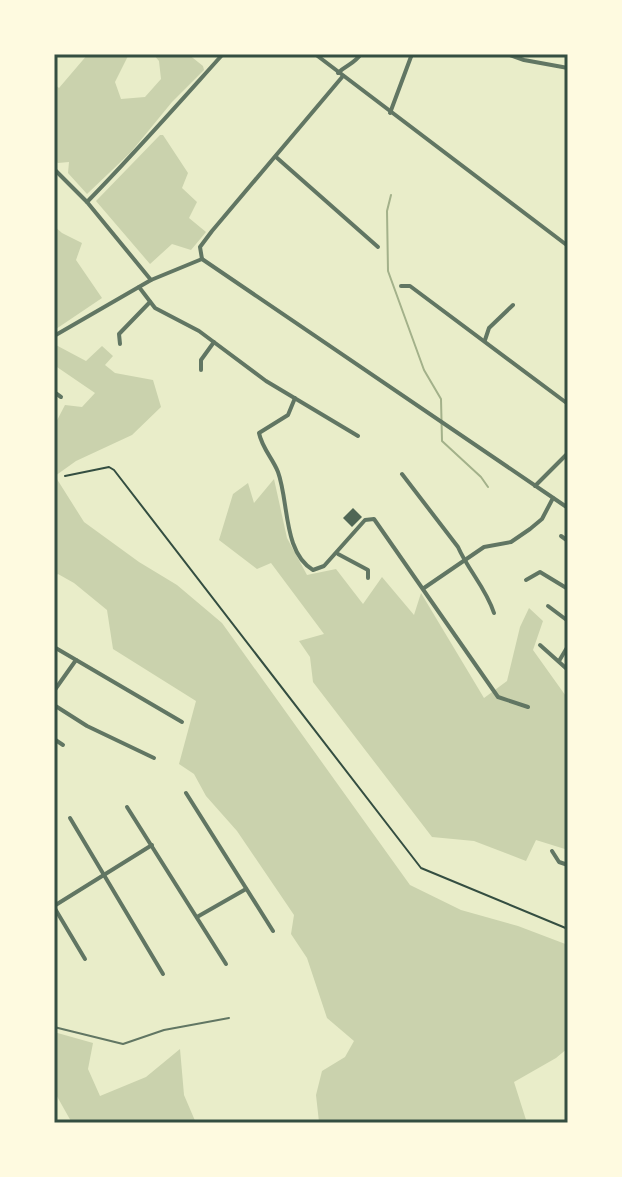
<svg xmlns="http://www.w3.org/2000/svg" width="622" height="1177" viewBox="0 0 622 1177" font-family="Karla,sans-serif">
<rect width="100%" height="100%" fill="#e9edc9"/>
<g fill="#cad2ad">
<path d="M88 54H129L115 82 121 99 145 97 161 79 159 61 153 54H188L203 66 204 70 172 102 131 152 87 194 68 173 69 162 58 163 54 160V84L59 88Z"/>
<path d="M160 135H163L188 173 182 188 197 202 189 218 206 232 191 250 172 244 150 264 96 201Z"/>
<path d="M54 226 62 233 82 243 76 260 102 298 56 329Z"/>
<path d="M54 344 86 361 102 346 113 356 105 365 115 373 153 380 161 407 132 435 76 461 55 476 84 522 139 562 177 585 222 623 410 885 461 910 518 926 568 945V1048L556 1058 514 1082 527 1123H317L319 1122 316 1095 322 1071 345 1057 354 1041 327 1018 307 958 291 934 294 915 237 831 206 796 194 774 179 764 196 701 113 649 107 610 74 583 58 574 54 577V426L65 405 82 407 95 393 54 365Z"/>
<path d="M274 479 287 538 307 575 336 569 363 604 382 577 414 615 421 593 484 698 507 681 520 627 529 608 543 621 533 650 568 699V850L536 840 526 861 474 841 432 837 313 682 310 657 299 641 324 634 271 563 257 569 219 540 233 494 248 483 254 503Z"/>
<path d="M54 1032 93 1043 88 1069 100 1096 146 1077 180 1049 184 1095 196 1123H72L54 1091Z"/>
</g>
<g fill="none" stroke-linecap="round" stroke-linejoin="round">
<path stroke="#a3b18a" stroke-width="2" d="M391 195 387 211 388 271 424 370 441 399 442 441 481 477 488 487"/>
</g>
<path fill="#4f6655" d="M353 508 362 517 352 527 343 518Z"/>
<g fill="none" stroke-linecap="round" stroke-linejoin="round">
<path stroke="#344e41" stroke-width="2" d="M65 476 109 467 114 470 421 868 568 929"/>
<path stroke="#617663" stroke-width="2" d="M54 1027 123 1044 164 1030 229 1018"/>
<g stroke="#617663" stroke-width="4">
<path d="M315 54 568 246"/>
<path d="M338 73C347 64 353 65 361 54"/>
<path d="M390 113 412 54"/>
<path d="M276 157 378 247"/>
<path d="M54 169 87 202 151 280"/>
<path d="M87 202C134 154 178 104 223 54"/>
<path d="M202 259 200 247 212 231 343 76"/>
<path d="M401 286H410L568 404"/>
<path d="M139 287 155 308 199 331 266 381 358 436"/>
<path d="M485 340 489 328 513 305"/>
<path d="M120 344 119 334 150 302"/>
<path d="M201 370V360L214 342"/>
<path d="M54 392 61 397"/>
<path d="M295 398 288 415 259 433C262 448 273 459 278 472 289 502 283 552 313 570L324 566 365 520 374 519 498 697 528 707"/>
<path d="M402 474 458 547C468 570 486 588 494 613"/>
<path d="M535 486 568 453"/>
<path d="M561 536 568 541"/>
<path d="M338 554 368 570V578"/>
<path d="M526 580 540 572 568 589"/>
<path d="M424 588 484 547 511 542 530 529 542 519 553 498"/>
<path d="M548 606 568 621"/>
<path d="M540 645 568 670"/>
<path d="M54 647 182 722"/>
<path d="M559 661 568 646"/>
<path d="M54 691 76 660"/>
<path d="M54 705 87 726 154 758"/>
<path d="M54 739 63 745"/>
<path d="M186 793 273 931"/>
<path d="M127 807 226 964"/>
<path d="M70 818 163 974"/>
<path d="M552 851 559 862 568 865"/>
<path d="M54 906 152 845"/>
<path d="M54 907 85 959"/>
<path d="M197 917 246 889"/>
</g>
<g stroke="#617663" stroke-width="4">
<path d="M507 54 524 60 568 68"/>
<path d="M54 336 151 280 202 259 568 508"/>
</g>
</g>
<rect width="622" height="1177" fill="none" stroke="#fefae0" stroke-width="112"/>
<rect x="56" y="56" width="510" height="1065" fill="none" stroke="#344e41" stroke-width="3"/>
</svg>
